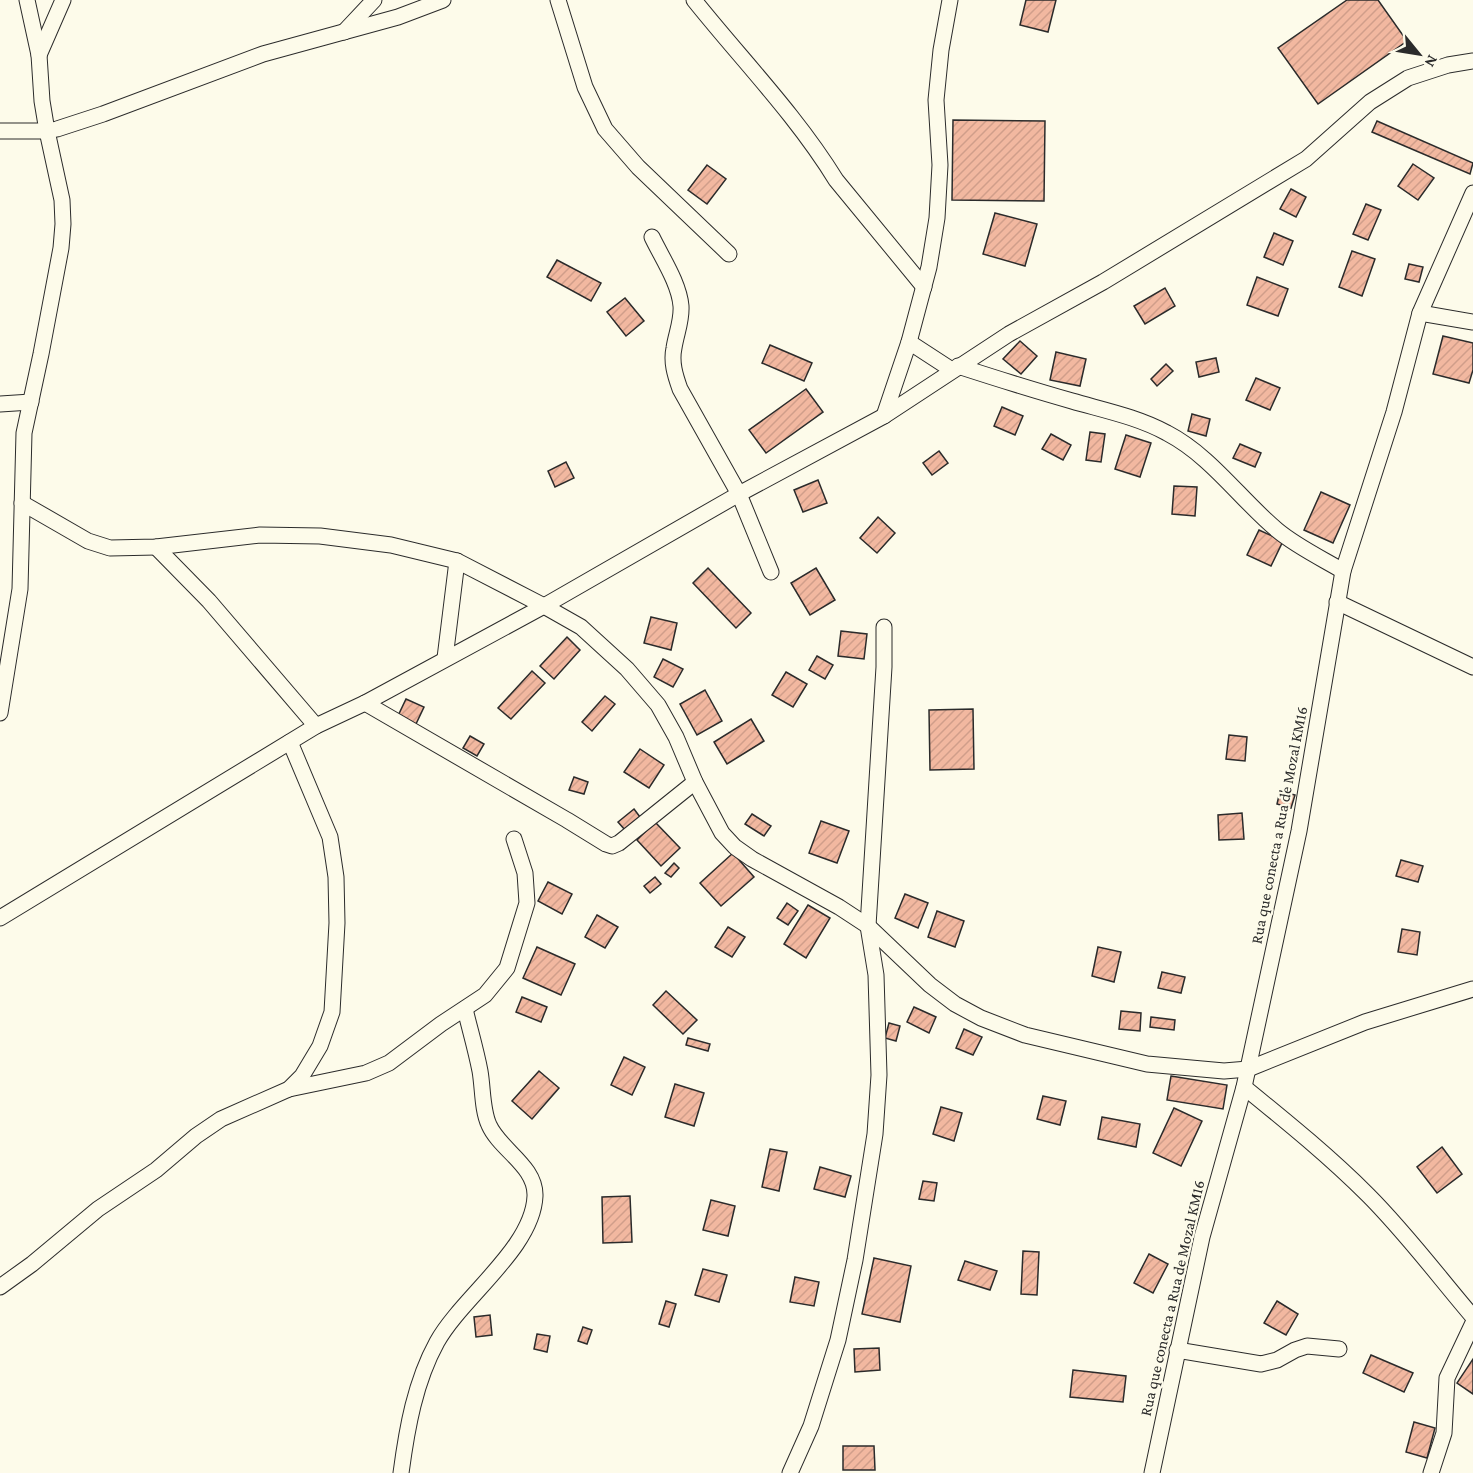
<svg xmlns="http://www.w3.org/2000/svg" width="1473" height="1473" viewBox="0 0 1473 1473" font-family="'Crimson Pro',serif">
<defs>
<pattern id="building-hatch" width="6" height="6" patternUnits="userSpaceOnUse" patternTransform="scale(1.5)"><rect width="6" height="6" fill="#f2b8a0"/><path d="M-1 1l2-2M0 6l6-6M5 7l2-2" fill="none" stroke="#d09e8a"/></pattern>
</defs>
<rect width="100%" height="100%" fill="#fdfbea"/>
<g fill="url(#building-hatch)" stroke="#2b2b2b" stroke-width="1.5">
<path d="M1026 0H1056L1048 32 1020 25Z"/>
<path d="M1347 0H1378L1407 41 1318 104 1278 48Z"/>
<path d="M953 120 1045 121 1044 201 952 200Z"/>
<path d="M1377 121 1473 163 1470 174 1372 132Z"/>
<path d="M1413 164 1434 178 1418 200 1398 186Z"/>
<path d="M707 165 726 179 707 204 688 190Z"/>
<path d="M1291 189 1306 197 1296 217 1280 209Z"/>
<path d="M1366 204 1381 210 1368 240 1353 234Z"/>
<path d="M995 213 1037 224 1025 266 983 254Z"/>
<path d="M1274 233 1293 241 1283 265 1264 257Z"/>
<path d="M1352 251 1375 259 1362 296 1339 287Z"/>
<path d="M557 260 601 283 591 301 547 277Z"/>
<path d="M1409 264 1423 267 1419 282 1405 279Z"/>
<path d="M1257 277 1288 289 1278 316 1247 305Z"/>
<path d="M1165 288 1175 306 1145 324 1134 306Z"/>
<path d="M625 298 644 321 626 336 607 312Z"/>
<path d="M1443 336 1473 343V370L1469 383 1433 374Z"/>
<path d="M1020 341 1037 356 1021 374 1003 359Z"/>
<path d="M770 345 812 363 804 381 762 363Z"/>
<path d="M1056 352 1086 359 1080 386 1050 380Z"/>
<path d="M1216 358 1219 372 1199 377 1196 362Z"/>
<path d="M1166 364 1173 371 1157 386 1151 379Z"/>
<path d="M1256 378 1280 388 1270 410 1246 400Z"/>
<path d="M806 389 823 412 766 453 749 430Z"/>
<path d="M1002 407 1023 416 1015 435 994 426Z"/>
<path d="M1192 414 1210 419 1206 436 1188 431Z"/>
<path d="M1090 432 1105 434 1101 462 1086 460Z"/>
<path d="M1051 434 1071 445 1063 460 1042 449Z"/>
<path d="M1126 435 1151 443 1140 477 1115 469Z"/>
<path d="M1240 444 1261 453 1255 467 1233 458Z"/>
<path d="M939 451 948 463 932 475 923 463Z"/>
<path d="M566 462 574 478 555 487 548 471Z"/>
<path d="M818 480 827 503 803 512 794 490Z"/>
<path d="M1174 486 1197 487 1195 516 1172 514Z"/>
<path d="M1321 492 1350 505 1333 543 1304 530Z"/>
<path d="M878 517 895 533 877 553 860 538Z"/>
<path d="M1259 530 1283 541 1271 566 1247 555Z"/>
<path d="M708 568 751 613 736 628 693 583Z"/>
<path d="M816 568 835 600 810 615 791 583Z"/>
<path d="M651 617 677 623 671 650 644 643Z"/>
<path d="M841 631 867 634 864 659 838 656Z"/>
<path d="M567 637 580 650 554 679 540 666Z"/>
<path d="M817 656 833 665 825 679 809 670Z"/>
<path d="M663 659 683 669 673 687 654 677Z"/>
<path d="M532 671 545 683 511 719 498 708Z"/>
<path d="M786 672 807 684 793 707 772 695Z"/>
<path d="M705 690 722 721 697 735 680 704Z"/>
<path d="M605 696 615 704 592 731 582 722Z"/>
<path d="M406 699 424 707 415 726 397 718Z"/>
<path d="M973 709 974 769 930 770 929 710Z"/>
<path d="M751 719 764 741 727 764 714 742Z"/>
<path d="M1229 735 1247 737 1245 761 1226 759Z"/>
<path d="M470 736 484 744 477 756 463 748Z"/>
<path d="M640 749 664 765 649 788 624 772Z"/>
<path d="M574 777 588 782 584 794 569 790Z"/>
<path d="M1280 791 1295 795 1291 808 1277 804Z"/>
<path d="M634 809 640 817 625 830 618 822Z"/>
<path d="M1242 813 1244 839 1219 840 1218 815Z"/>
<path d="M752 814 771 826 764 836 745 824Z"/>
<path d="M821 821 849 831 837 863 809 853Z"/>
<path d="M655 822 680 848 661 866 637 840Z"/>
<path d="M733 853 754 877 721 906 700 883Z"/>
<path d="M1401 860 1423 866 1418 882 1396 876Z"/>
<path d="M674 863 679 868 671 877 665 873Z"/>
<path d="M655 877 661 884 650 893 644 886Z"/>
<path d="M548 882 572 894 562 914 538 901Z"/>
<path d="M905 894 928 903 918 928 895 918Z"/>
<path d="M787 903 798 911 788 925 777 918Z"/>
<path d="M808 905 830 918 806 958 784 944Z"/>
<path d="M937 911 964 921 955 947 928 937Z"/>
<path d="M597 915 618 927 605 948 585 937Z"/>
<path d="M728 927 745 937 732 957 715 947Z"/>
<path d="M1402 929 1420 932 1417 955 1398 952Z"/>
<path d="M537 947 575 964 561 995 523 978Z"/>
<path d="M1098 947 1121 952 1114 982 1092 976Z"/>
<path d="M1162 972 1185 977 1181 993 1158 988Z"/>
<path d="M666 991 697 1020 683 1034 653 1005Z"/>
<path d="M522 997 547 1007 541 1022 516 1012Z"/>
<path d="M914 1007 936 1017 929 1033 907 1022Z"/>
<path d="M1121 1011 1141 1013 1140 1031 1119 1029Z"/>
<path d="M1151 1017 1175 1020 1174 1030 1150 1027Z"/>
<path d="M889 1023 900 1026 896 1041 885 1038Z"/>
<path d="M964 1029 982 1037 973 1055 956 1048Z"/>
<path d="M688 1038 710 1044 708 1051 686 1045Z"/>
<path d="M624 1057 645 1067 632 1095 611 1085Z"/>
<path d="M539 1071 559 1088 532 1119 512 1101Z"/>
<path d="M1171 1076 1227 1085 1223 1109 1167 1100Z"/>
<path d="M675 1084 704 1093 694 1126 665 1117Z"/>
<path d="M1043 1096 1066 1101 1060 1125 1037 1119Z"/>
<path d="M941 1107 962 1113 954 1141 933 1134Z"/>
<path d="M1174 1108 1202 1121 1181 1166 1153 1153Z"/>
<path d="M1102 1117 1140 1124 1136 1147 1098 1139Z"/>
<path d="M1442 1147 1462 1174 1437 1193 1417 1167Z"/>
<path d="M770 1149 787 1152 779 1191 762 1187Z"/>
<path d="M820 1167 851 1176 845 1197 814 1189Z"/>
<path d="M923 1181 937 1183 934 1201 919 1199Z"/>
<path d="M630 1196 632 1242 603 1243 602 1197Z"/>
<path d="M711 1200 735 1206 728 1236 703 1230Z"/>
<path d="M1023 1251 1039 1252 1037 1295 1021 1294Z"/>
<path d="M1149 1254 1168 1264 1153 1293 1134 1283Z"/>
<path d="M874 1258 911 1266 900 1322 862 1314Z"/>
<path d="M965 1261 997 1271 990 1290 958 1280Z"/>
<path d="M703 1269 727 1275 719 1302 695 1295Z"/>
<path d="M795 1277 819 1282 814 1306 790 1302Z"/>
<path d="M666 1301 676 1304 669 1327 659 1324Z"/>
<path d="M1277 1301 1298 1314 1286 1335 1264 1323Z"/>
<path d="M490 1315 492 1335 476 1337 474 1317Z"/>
<path d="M583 1327 592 1330 587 1344 578 1341Z"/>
<path d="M537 1334 550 1336 547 1352 534 1349Z"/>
<path d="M879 1348 880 1370 855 1372 854 1349Z"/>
<path d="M1371 1355 1413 1373 1404 1392 1363 1373Z"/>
<path d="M1473 1359V1394L1457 1383Z"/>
<path d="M1073 1370 1126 1376 1123 1402 1070 1397Z"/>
<path d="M1414 1422 1435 1428 1427 1458 1406 1452Z"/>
<path d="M843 1446H874L875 1470H843Z"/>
</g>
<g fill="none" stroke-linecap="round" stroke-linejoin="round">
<defs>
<g id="street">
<path d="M558 0 585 87 605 129 638 167 729 254"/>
<path d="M694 0C742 60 796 115 836 180L924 287"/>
<path d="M344 32 374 0"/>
<path d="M39 55 63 0"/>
<path d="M0 131H47L57 129 103 114 263 54 398 17 443 0"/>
<path d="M652 237C662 258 679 283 681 306 682 321 676 334 674 348 671 362 675 375 680 389L739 494 771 572"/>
<path d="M1420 313 1473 322"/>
<path d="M909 342 952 370"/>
<path d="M958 366C995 378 1033 390 1072 401 1103 410 1138 417 1167 433 1211 456 1240 499 1277 530 1296 546 1321 558 1343 571"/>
<path d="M0 404 31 402"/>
<path d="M884 416 909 342 929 267 937 218 940 165 936 100 941 50 950 0"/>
<path d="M22 503 88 541 110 548 156 547 260 535 320 536 391 545 457 561 544 606 581 627 627 669 658 705 676 737 695 782 722 833 735 847 752 859 839 907 868 926 930 985 955 1004 981 1018 1025 1035 1147 1064 1224 1071 1248 1069 1365 1022 1473 989"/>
<path d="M156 547 209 601 316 726"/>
<path d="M1337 602 1473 667"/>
<path d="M445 658 457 561"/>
<path d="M365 703 567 820 606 844 612 846 619 843 695 782"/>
<path d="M0 713 20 589 24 433 41 354 61 248 63 224 62 200 47 131 42 101 39 55 27 0"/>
<path d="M0 918 316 726 365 703 544 606 739 494 884 416 1009 334 1103 282 1306 159 1370 102 1408 78 1448 65 1473 61"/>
<path d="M1244 1087C1287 1122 1329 1156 1368 1195 1406 1233 1438 1276 1473 1317"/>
<path d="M289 1089 366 1073 389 1063 441 1024 485 995 507 968 527 903 525 873 514 839"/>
<path d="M0 1287 32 1264 98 1209 156 1170 196 1136 221 1119 289 1089 302 1076 320 1046 332 1012 337 923 336 877 330 837 290 742"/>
<path d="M1177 1350 1261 1364 1277 1360 1295 1350 1307 1346 1339 1349"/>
<path d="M401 1473C407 1428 415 1382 437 1342 462 1297 533 1248 535 1196 536 1166 500 1150 489 1125 482 1110 483 1088 480 1071 476 1050 470 1030 465 1009"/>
<path d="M790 1473 811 1426 838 1340 855 1260 875 1134 879 1075 876 975 868 926 884 667V627"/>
<path d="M1152 1473 1202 1237 1244 1087 1299 831 1343 571 1394 412 1420 313 1473 193"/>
<path d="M1431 1473 1444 1433 1447 1378 1473 1323"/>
</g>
</defs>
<use href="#street" stroke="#2b2b2b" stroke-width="17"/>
<use href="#street" stroke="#fdfbea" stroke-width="15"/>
</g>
<g text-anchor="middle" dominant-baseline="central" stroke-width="4.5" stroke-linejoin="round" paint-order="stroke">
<g font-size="16" fill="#2b2b2b" stroke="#fdfbea">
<text transform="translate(1279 825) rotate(-79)">Rua que conecta a Rua de Mozal KM16</text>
<text transform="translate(1172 1298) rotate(-77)">Rua que conecta a Rua de Mozal KM16</text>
</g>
</g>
<g transform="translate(1419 54) rotate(120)" stroke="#fdfbea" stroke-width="4.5" paint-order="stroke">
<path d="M0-4.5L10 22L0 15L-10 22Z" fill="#2b2b2b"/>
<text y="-9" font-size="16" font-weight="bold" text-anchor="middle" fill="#2b2b2b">N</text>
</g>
</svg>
